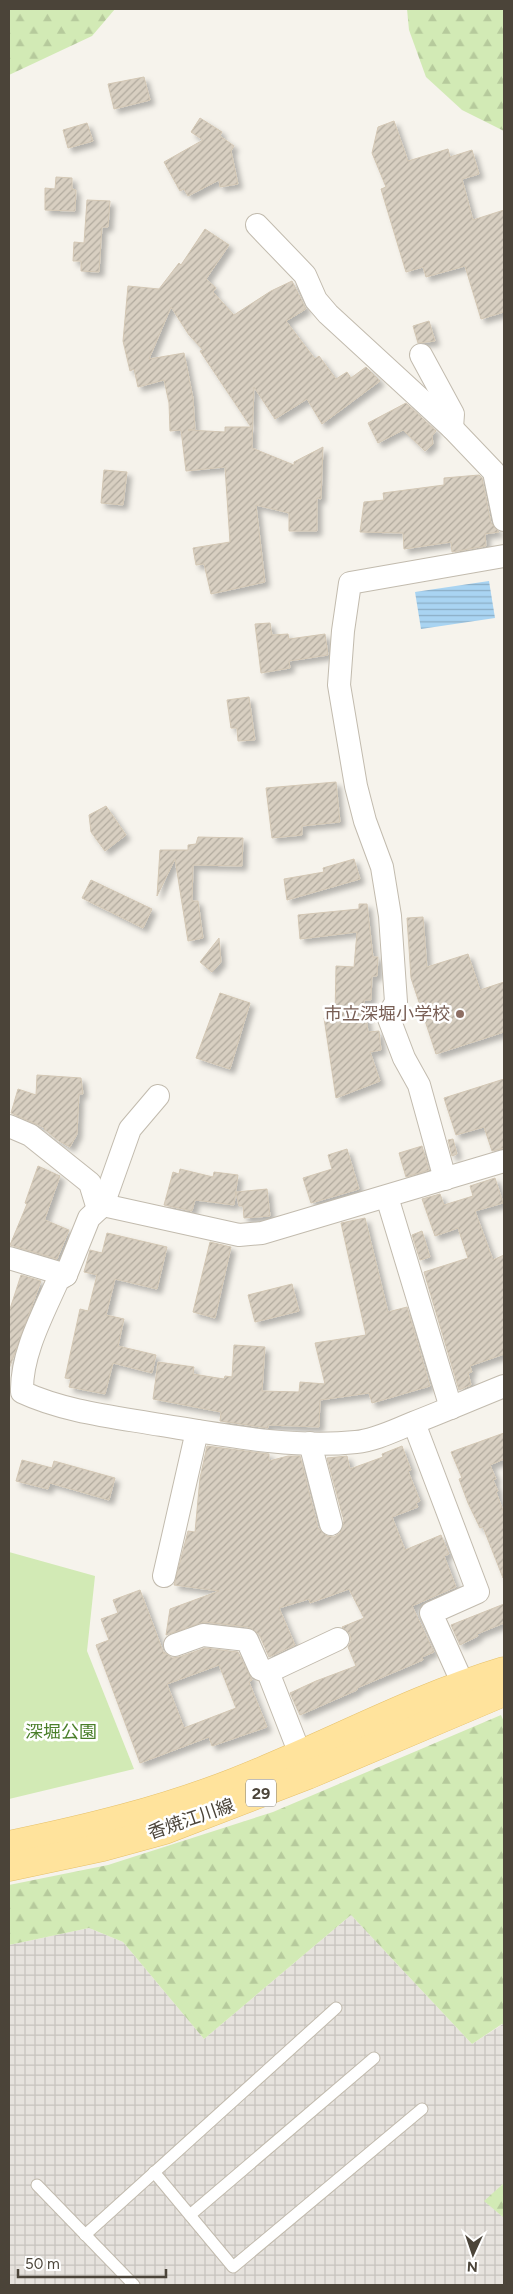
<svg xmlns="http://www.w3.org/2000/svg" width="513" height="2294" viewBox="0 0 513 2294" font-family="Figtree,'Noto Sans JP',sans-serif">
<defs>
<pattern id="industrial-grid" width="8" height="8" patternUnits="userSpaceOnUse" patternTransform="scale(1.25)"><rect width="8" height="8" fill="#e6e2dd"/><path d="M0 4h8M4 0v8" fill="none" stroke="#c7c3be"/></pattern>
<pattern id="forest-firs" width="22" height="20" patternUnits="userSpaceOnUse" patternTransform="scale(1.25)"><rect width="22" height="20" fill="#d2eab5"/><path d="M5 1l3.5 6h-7zM16 11l3.5 6h-7z" fill="#b6ca9c"/></pattern>
<pattern id="water-rules" width="6" height="5" patternUnits="userSpaceOnUse" patternTransform="scale(1.25)"><rect width="6" height="5" fill="#a9d4f2"/><path d="M0 2.5h6" fill="none" stroke="#8caec5"/></pattern>
<pattern id="building-hatch" width="6" height="6" patternUnits="userSpaceOnUse" patternTransform="scale(1.25)"><rect width="6" height="6" fill="#d8cfc1"/><path d="M-1 1l2-2M0 6l6-6M5 7l2-2" fill="none" stroke="#b1aa9e"/></pattern>
<filter id="shadow"><feDropShadow dx="4.5" dy="4.5" stdDeviation="2.5" flood-color="#0004"/></filter>
</defs>
<rect width="100%" height="100%" fill="#f6f3ec"/>
<path fill="url(#industrial-grid)" d="M351 1915 472 2044 503 2024 504 2025V2183L485 2201 504 2218V2285H9V1945L89 1928 123 1942 204 2039Z"/>
<g fill="url(#forest-firs)">
<path d="M9 9H115L92 36 9 75Z"/>
<path d="M407 9H504V131L462 110 426 77 409 30Z"/>
<path d="M501 1715 504 1722V2025L502 2024 472 2044 351 1915 204 2039 123 1942 89 1928 9 1945V1885L108 1865 273 1812Z"/>
<path d="M504 2183V2218L484 2201Z"/>
</g>
<path fill="#d2eab5" d="M9 1552 95 1576 87 1651 134 1769 9 1799Z"/>
<path fill="url(#water-rules)" d="M489 581 495 618 421 629 415 592Z"/>
<g fill="url(#building-hatch)" stroke="#d3c7b4" fill-rule="evenodd" filter="url(#shadow)">
<path d="M144 77 150 100 114 109 108 84Z"/>
<path d="M200 118 222 132 220 136 234 146 231 151 238 184 220 187 219 180 188 196 184 189 180 191 164 162 203 140 191 132Z"/>
<path d="M394 121 408 161 448 149 450 157 472 150 479 174 462 179 473 220 504 210V312L481 319 465 266 426 277 423 267 406 272 381 189 386 187 372 153 378 127Z"/>
<path d="M87 123 93 141 68 148 63 130Z"/>
<path d="M56 177 72 178V189L76 190 75 211 45 210V188L55 189Z"/>
<path d="M87 200 110 201 108 227H102L99 272 81 271V261H73L74 242 84 243Z"/>
<path d="M205 229 229 245 206 279 216 288 213 292 234 315 271 291 292 281 306 309 286 321 315 359 319 356 336 379 347 372 351 378 366 367 380 381 322 424 307 399 275 419 254 387 252 448 294 465V462L323 447 321 499 317 498V531H289V513L256 505 265 582 211 594 204 564 196 565 193 548 230 542 225 467 186 471 181 430 170 431 169 403 164 380 138 387 134 369 130 371 123 341 128 286 159 289 179 263 181 265ZM171 307 189 335 203 350 200 351 251 427H225V432L188 430 195 429 193 398 184 353 149 359Z"/>
<path d="M429 321 435 341 418 343 413 326Z"/>
<path d="M406 403 436 431 432 436 433 444 425 451 403 430 378 443 368 423Z"/>
<path d="M104 470 127 472 123 505 101 503Z"/>
<path d="M479 475 482 478 491 523 499 532 485 534 486 546 452 552 451 542 404 549 403 533 360 532 364 502 384 500 383 493 444 485V478Z"/>
<path d="M270 623 272 635 288 634 289 639 325 634 328 655 289 661 290 668 261 673 255 624Z"/>
<path d="M249 697 255 740 238 741 237 728H231L227 700Z"/>
<path d="M336 782 340 822 302 826V835L272 838 266 788Z"/>
<path d="M106 806 126 835 105 851 91 832 89 815Z"/>
<path d="M198 837 243 838 242 866 193 865 192 901H198L203 938 188 941 175 859 157 896 160 850H188V845L196 844Z"/>
<path d="M354 859 360 879 287 900 284 879 324 872 323 868Z"/>
<path d="M91 880 152 909 143 928 82 898Z"/>
<path d="M359 904H367L373 957H378L377 976H372L371 1000H364L368 1032 379 1031 381 1050 370 1052 380 1081 336 1098 324 1018 335 1016 336 966 354 967 357 932 300 939 298 915 359 909Z"/>
<path d="M423 917 427 967 468 954 480 990 504 982V1032L436 1054 411 978 407 918Z"/>
<path d="M219 938 221 962 212 972 200 962Z"/>
<path d="M220 993 250 1003 230 1069 196 1058Z"/>
<path d="M37 1075 81 1078 83 1094H79L77 1134 70 1147 59 1141 44 1129 45 1128 11 1113 18 1089 36 1095Z"/>
<path d="M504 1079V1148L492 1151 484 1127 456 1135 444 1098Z"/>
<path d="M453 1139 457 1154 452 1156 448 1140Z"/>
<path d="M422 1146 429 1170 406 1177 399 1153Z"/>
<path d="M347 1149 359 1189 311 1203 303 1178 332 1169 328 1155Z"/>
<path d="M38 1166 60 1176 45 1218V1220L69 1230 57 1259 10 1245 27 1204 25 1203Z"/>
<path d="M180 1169 213 1177 214 1172 238 1175 234 1205 195 1200 192 1211 164 1205 173 1172 179 1174Z"/>
<path d="M495 1178 503 1203 475 1211 493 1260 504 1255V1354L470 1366 472 1372 468 1373 471 1385 459 1390 424 1272 468 1258 458 1228 435 1236 422 1199 440 1194 444 1205 473 1196 470 1186Z"/>
<path d="M267 1189 270 1216 244 1218 243 1206H239L236 1192Z"/>
<path d="M365 1218 388 1312 407 1307 430 1386 372 1403 369 1393 320 1400 319 1427 268 1425V1428L220 1421 221 1412 153 1399 158 1362 194 1367 193 1374 224 1379 225 1376 232 1377 234 1345 265 1347 262 1391 299 1392 300 1382 325 1384 315 1343 366 1335 341 1223Z"/>
<path d="M422 1231 430 1257 420 1260 412 1235Z"/>
<path d="M107 1233 167 1247 157 1289 115 1279 106 1315 124 1319 118 1346 156 1355 152 1373 113 1363 105 1394 69 1387 71 1379 65 1378 80 1309 88 1311 97 1275 84 1272 89 1254 90 1250 102 1253Z"/>
<path d="M210 1242 231 1247 215 1318 193 1312Z"/>
<path d="M21 1275 41 1281 9 1369V1312Z"/>
<path d="M292 1284 299 1311 255 1322 248 1295Z"/>
<path d="M504 1433V1459L490 1465 496 1479 493 1480 498 1491 496 1492 504 1513 503 1578 483 1527 480 1528 468 1503 459 1479 462 1478 451 1452Z"/>
<path d="M207 1446 269 1454V1461L288 1456H300L318 1528 327 1536 334 1537 340 1533 344 1521 327 1458 347 1456 350 1469 383 1457 382 1454 402 1446 411 1470 408 1471 420 1501 416 1503 418 1507 392 1517 405 1550 441 1535 449 1554 444 1556 456 1587 412 1606 434 1652 422 1657 423 1660 357 1688V1690L300 1715 290 1693 316 1681 356 1666 348 1647 351 1641 350 1634 342 1627 364 1618 349 1589 310 1603 309 1599 279 1608 295 1645 269 1657 259 1634 248 1627 204 1622 166 1635 170 1609 219 1591 174 1585 188 1531 195 1532 200 1478Z"/>
<path d="M22 1460 52 1468 54 1461 115 1478 109 1500 50 1483 48 1489 16 1481Z"/>
<path d="M140 1590 164 1654V1652L172 1658 179 1657 205 1648 238 1652 252 1680 249 1682 267 1727 212 1746 209 1737 140 1763 96 1645 109 1640 101 1619 118 1613 113 1600ZM219 1665 236 1708 184 1728 167 1684Z"/>
<path d="M504 1604V1623L477 1634 478 1636 460 1645 451 1625Z"/>
</g>
<g fill="none" stroke-linecap="round" stroke-linejoin="round">
<defs>
<g id="service">
<path d="M154 2172 233 2267 422 2109"/>
<path d="M37 2185 134 2285"/>
<path d="M190 2215 374 2058"/>
<path d="M85 2235 336 2008"/>
</g>
<g id="minor">
<path d="M257 225 305 275 316 300 328 314 452 428 494 472 504 520"/>
<path d="M421 355 453 414 452 428"/>
<path d="M9 1126 30 1135 90 1183 98 1209"/>
<path d="M504 1161 262 1233 239 1235 103 1205 89 1218 66 1275 58 1280C43 1314 21 1354 22 1392 65 1412 115 1417 161 1425 224 1435 292 1449 356 1442 376 1440 395 1430 413 1423 444 1411 474 1398 504 1386"/>
<path d="M445 1179 419 1085 404 1058 388 1016 396 1002 390 916 382 867 365 821 356 786 339 685 343 631 350 583 504 556"/>
<path d="M387 1197 451 1408"/>
<path d="M103 1205 130 1129 158 1096"/>
<path d="M9 1258 66 1275"/>
<path d="M414 1423 478 1592 431 1613 463 1684"/>
<path d="M310 1443 331 1524"/>
<path d="M164 1576 197 1431"/>
<path d="M175 1645 203 1635 247 1640 260 1669 268 1672 300 1754"/>
<path d="M268 1672 338 1639"/>
</g>
<g id="primary">
<path d="M9 1845C86 1829 161 1811 235 1782 325 1747 411 1699 504 1671"/>
<path d="M9 1867 103 1847 165 1830 308 1775 504 1692"/>
</g>
</defs>
<use href="#service" stroke="#c2bbae" stroke-width="13"/>
<use href="#minor" stroke="#c2bbae" stroke-width="24"/>
<use href="#primary" stroke="#e6c16a" stroke-width="29"/>
<use href="#service" stroke="#fff" stroke-width="11"/>
<use href="#minor" stroke="#fff" stroke-width="22"/>
<use href="#primary" stroke="#ffe39c" stroke-width="28"/>
</g>
<circle fill="#8d6e63" stroke="#fff" stroke-width="2" cx="460" cy="1014" r="5"/>
<g text-anchor="middle" dominant-baseline="central" stroke-width="5" stroke-linejoin="round" paint-order="stroke">
<rect fill="#fff" stroke="#817c74" stroke-width="1" x="246" y="1779.5" width="30" height="27" rx="4"/>
<g font-size="16" font-weight="bold" fill="#4b4439">
<text x="261" y="1793">29</text>
</g>
<g font-size="18" fill="#785e54" stroke="#fff" text-anchor="end">
<text x="450" y="1014">市立深堀小学校</text>
</g>
<g font-size="18" fill="#4a7f2a" stroke="#fff">
<text x="61" y="1732">深堀公園</text>
</g>
<g font-size="18" fill="#4b4439" stroke="#fff">
<text transform="translate(191 1819) rotate(-19)">香焼江川線</text>
</g>
</g>
<rect width="513" height="2294" fill="none" stroke="#4b4439" stroke-width="20"/>
<g transform="translate(473 2254) rotate(183)" stroke="#ffffff" stroke-width="4" paint-order="stroke">
<path d="M0-4L9 19L0 12L-9 19Z" fill="#4b4439"/>
<text y="-8" font-size="14" font-weight="bold" text-anchor="middle" fill="#4b4439">N</text>
</g>
<path d="M18 2269v8h148v-8" fill="none" stroke="#4b4439" stroke-width="2.5"/>
<text x="25" y="2269" font-size="15" fill="#4b4439" stroke="#ffffff" stroke-width="4" paint-order="stroke">50 m</text>
</svg>
